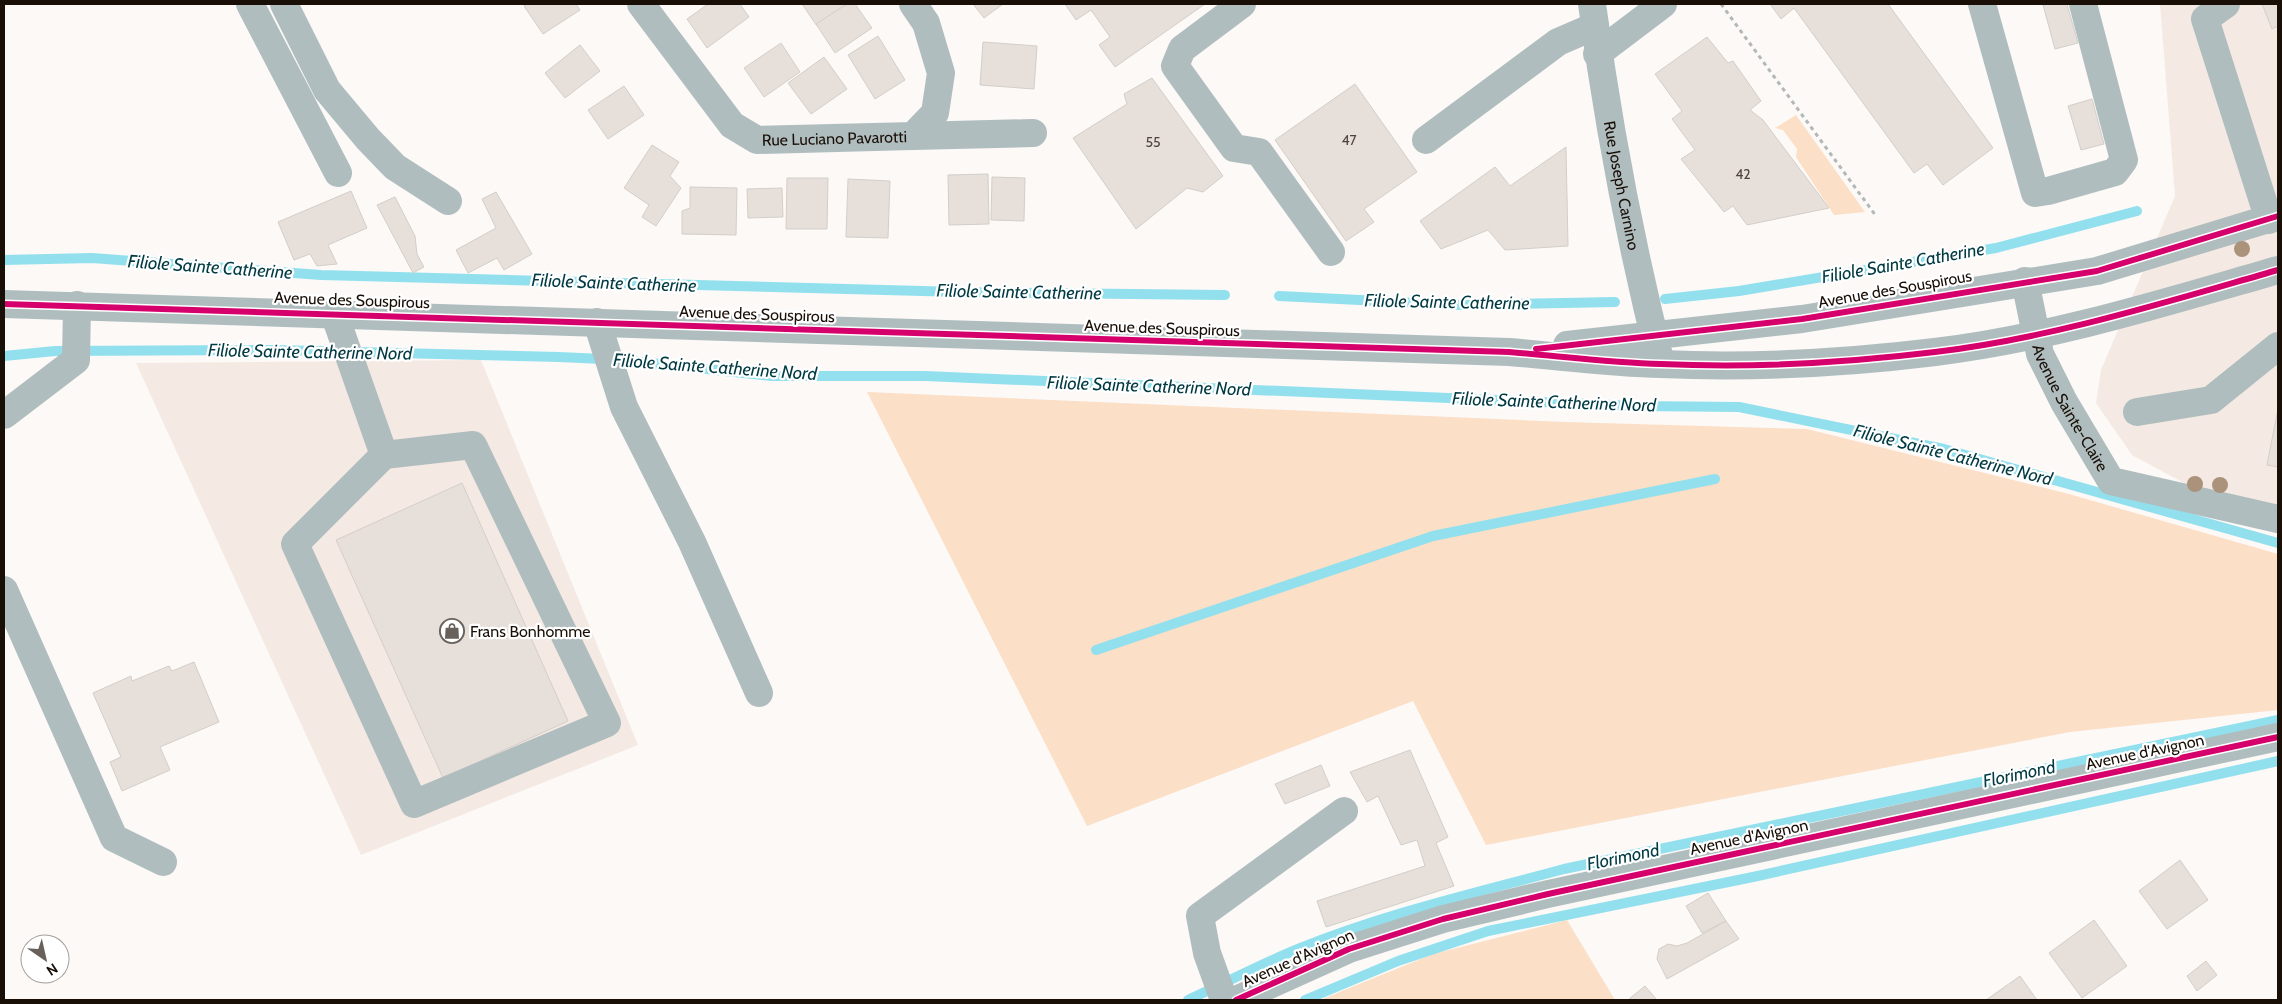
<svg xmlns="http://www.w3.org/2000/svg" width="2282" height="1004" viewBox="0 0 2282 1004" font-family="Cabin,sans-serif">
<rect width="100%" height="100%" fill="#fcf9f7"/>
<g fill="#f4eae3">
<path d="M2160 4H2278V506L2195 489 2132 455 2096 403 2101 370 2175 196Z"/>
<path d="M481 360 638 745 361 855 136 363Z"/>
</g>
<g fill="#fcdfc7">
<path d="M1796 115 1865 212 1834 215 1796 157 1797 149 1783 130 1775 128Z"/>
<path d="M867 392 1565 422 1807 429 2069 494 2278 554V710L2070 732 1486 845 1413 701 1087 826Z"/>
<path d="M1567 920 1615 1000H1320L1433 954Z"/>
</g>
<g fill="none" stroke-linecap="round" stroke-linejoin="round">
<g stroke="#92e0ee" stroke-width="10">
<path d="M4 260 92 258 321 275 960 292 1225 295"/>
<path d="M1279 296 1460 305 1615 302"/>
<path d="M1665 299 1739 291 1996 248 2137 211"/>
<path d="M4 356 55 351 275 350 559 357 623 360 772 376H925L1636 406 1739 407 1944 449 2278 543"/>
<path d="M1096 650 1433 536 1715 479"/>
<path d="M1188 1000C1225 983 1261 964 1298 949 1384 914 1475 893 1564 869L2278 720"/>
<path d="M1305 1000 1398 961 1488 931 1753 877 2278 761"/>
</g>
</g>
<g fill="#e6dfda" stroke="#d4cec8">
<path d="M527 4H576L580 10 543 34 524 6Z"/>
<path d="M708 4H740L749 17 707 48 687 19Z"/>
<path d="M802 4H850L817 26Z"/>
<path d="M847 4H855L872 28 835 53 816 24Z"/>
<path d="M973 4H1003L984 18Z"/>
<path d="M1065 4H1205L1115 67 1099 45 1110 37 1091 10 1076 20Z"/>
<path d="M1770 4H1888L1993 148 1943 185 1927 164 1914 173 1794 8 1781 19Z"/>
<path d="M2047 4H2067L2078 43 2055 49 2043 5Z"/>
<path d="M2262 4H2278V26L2272 29Z"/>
<path d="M878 36 905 80 875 99 848 55Z"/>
<path d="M1707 37 1728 63 1733 61 1761 101 1750 110 1763 120 1829 208 1747 225 1733 206 1724 212 1681 159 1695 150 1672 119 1682 111 1655 74Z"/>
<path d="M983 42 1037 46 1034 89 980 85Z"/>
<path d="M781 43 800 72 764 97 744 68Z"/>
<path d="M580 45 600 71 565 98 545 73Z"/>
<path d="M824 57 847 89 811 114 788 83Z"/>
<path d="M1152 78 1223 176 1203 192 1187 188 1136 229 1073 138 1127 104 1124 94Z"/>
<path d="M1355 84 1417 172 1364 209 1374 222 1346 241 1275 140Z"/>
<path d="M624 86 644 115 608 139 588 110Z"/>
<path d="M2092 99 2104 144 2081 150 2068 106Z"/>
<path d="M652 145 679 162 670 176 681 188 656 226 642 217 649 205 624 188Z"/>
<path d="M1566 147 1568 246 1505 250 1488 230 1441 249 1420 221 1495 167 1510 186Z"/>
<path d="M988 174 989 224 949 225 948 175Z"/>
<path d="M992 177 1025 178 1024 221 991 220Z"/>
<path d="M787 178H828L827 229H786Z"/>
<path d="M848 179 890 181 888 238 846 237Z"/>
<path d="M690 187 737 188 736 235 682 234V211L690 208Z"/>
<path d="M782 188 783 217 748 218 747 189Z"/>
<path d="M351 191 367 228 328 245 337 264 317 266 310 254 294 260 278 222Z"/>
<path d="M496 192 532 254 504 270 497 258 468 273 456 250 496 228 482 199Z"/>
<path d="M395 197 415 236 417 254 424 267 413 273 377 205Z"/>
<path d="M2278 409V467L2267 465Z"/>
<path d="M462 483 568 721 443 778 336 540Z"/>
<path d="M194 662 219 722 160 747 170 770 122 791 110 762 121 757 93 693 131 676 132 681 169 666 172 671Z"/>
<path d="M1410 750 1448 837 1436 843 1454 886 1326 927 1317 901 1425 866 1417 840 1401 845 1378 796 1367 802 1350 772Z"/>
<path d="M1321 765 1330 786 1285 804 1275 784Z"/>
<path d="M2180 860 2208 900 2167 929 2139 891Z"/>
<path d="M1708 893 1726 921 1702 933 1686 906Z"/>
<path d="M2094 920 2127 966 2082 998 2049 953Z"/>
<path d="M1726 921 1739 939 1667 979 1657 959 1659 949 1668 944 1677 946 1687 943Z"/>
<path d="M2206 961 2217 975 2197 991 2187 976Z"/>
<path d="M2020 976 2037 1000H1986Z"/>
<path d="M1645 986 1657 1000H1630L1629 999Z"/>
</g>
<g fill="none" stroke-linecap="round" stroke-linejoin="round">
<path stroke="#b2b8b7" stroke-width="3" stroke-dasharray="4 4" stroke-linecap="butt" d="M1721 4 1876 216"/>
<g stroke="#b0bdbf" stroke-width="28">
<path d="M250 4 338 173"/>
<path d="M284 4 327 90 368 139 395 167 448 201"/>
<path id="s1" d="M641 4 732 125 757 140 913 136 935 113 941 73 926 23 913 4"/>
<path d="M1242 4 1182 49 1175 66 1234 148 1259 152 1331 252"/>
<path id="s2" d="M1592 4C1608 125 1631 245 1661 364"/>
<path d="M1982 4 2035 193 2048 191 2115 172 2124 160 2083 4"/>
<path d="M2226 4 2205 19 2269 220"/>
<path d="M1597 54 1663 4"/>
<path d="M913 136 1033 133"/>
<path d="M1426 140 1558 42 1595 26"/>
<path id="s3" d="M2025 281 2040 354 2064 402 2111 481 2278 519"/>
<path d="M334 313 384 455 473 445 607 723 414 804 295 544 384 455"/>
<path d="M597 322 624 407 692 542 759 693"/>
<path d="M2137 412 2211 400 2278 346"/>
<path d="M4 415 76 360 77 305"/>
<path d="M4 590 114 838 163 862"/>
<path d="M1224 1000 1207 953 1200 916 1344 811"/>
<path d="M1236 1000 1349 949 1443 919 1548 894 2278 737"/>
</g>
<g stroke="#b0bdbf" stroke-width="28">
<path d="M4 304 1509 352C1559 356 1610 363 1661 364 1752 368 1845 363 1935 352 2052 338 2166 302 2278 270"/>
<path d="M1567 345 1802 319 2097 271 2278 216"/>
</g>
<defs>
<g id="cycleway">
<path d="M4 304 1509 352C1559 356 1610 363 1661 364 1752 368 1845 363 1935 352 2052 338 2166 302 2278 270"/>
<path d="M1536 349 1802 319 2097 271 2278 216"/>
<path d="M1236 1000 1349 949 1443 919 1548 894 2278 737"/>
</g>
</defs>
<use href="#cycleway" stroke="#fff" stroke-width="9"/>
<use href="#cycleway" stroke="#d6006c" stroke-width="6"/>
</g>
<g fill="#ab927a">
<circle cx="2242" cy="249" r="8"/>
<circle cx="2195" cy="484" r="8"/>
<circle cx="2220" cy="485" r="8"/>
</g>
<defs>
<symbol id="shop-ring" viewBox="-11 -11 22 22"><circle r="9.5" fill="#fff" stroke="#68615b" stroke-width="1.5"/><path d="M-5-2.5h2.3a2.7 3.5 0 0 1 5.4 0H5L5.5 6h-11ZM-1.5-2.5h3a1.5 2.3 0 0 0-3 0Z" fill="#68615b"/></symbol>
</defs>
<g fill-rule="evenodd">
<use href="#shop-ring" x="438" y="617" width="28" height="28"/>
</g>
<g text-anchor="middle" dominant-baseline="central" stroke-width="4.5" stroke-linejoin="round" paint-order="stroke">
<g font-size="14" fill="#4d443d">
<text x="1349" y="140">47</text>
<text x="1153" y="142">55</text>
<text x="1743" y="174">42</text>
</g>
<g font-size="16" fill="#190f07" stroke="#fff">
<text stroke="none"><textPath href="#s1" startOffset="258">Rue Luciano Pavarotti</textPath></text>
<text stroke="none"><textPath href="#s2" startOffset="184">Rue Joseph Carnino</textPath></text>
<text transform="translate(1895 289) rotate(-10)">Avenue des Souspirous</text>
<text transform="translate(352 300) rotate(2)">Avenue des Souspirous</text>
<text transform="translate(757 314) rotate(2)">Avenue des Souspirous</text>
<text transform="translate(1162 328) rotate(2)">Avenue des Souspirous</text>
<text stroke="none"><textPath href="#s3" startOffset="136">Avenue Sainte-Claire</textPath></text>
<text transform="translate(2145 752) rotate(-12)">Avenue d'Avignon</text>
<text transform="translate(1749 837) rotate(-12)">Avenue d'Avignon</text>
<text transform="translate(1298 958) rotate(-24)">Avenue d'Avignon</text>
</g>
<g font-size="16" fill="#190f07" stroke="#fff" text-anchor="start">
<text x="470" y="631">Frans Bonhomme</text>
</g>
<g font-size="18" font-style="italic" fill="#013a42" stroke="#fff">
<text transform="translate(1903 263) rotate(-10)">Filiole Sainte Catherine</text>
<text transform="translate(210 267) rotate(4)">Filiole Sainte Catherine</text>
<text transform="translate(614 283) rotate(2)">Filiole Sainte Catherine</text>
<text transform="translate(1019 292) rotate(1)">Filiole Sainte Catherine</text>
<text transform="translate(1447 302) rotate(1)">Filiole Sainte Catherine</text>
<text transform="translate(310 352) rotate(1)">Filiole Sainte Catherine Nord</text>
<text transform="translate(715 367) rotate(4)">Filiole Sainte Catherine Nord</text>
<text transform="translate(1149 386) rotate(2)">Filiole Sainte Catherine Nord</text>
<text transform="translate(1554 402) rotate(2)">Filiole Sainte Catherine Nord</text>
<text transform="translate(1953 455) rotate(14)">Filiole Sainte Catherine Nord</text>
<text transform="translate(2019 774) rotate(-12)">Florimond</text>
<text transform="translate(1623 857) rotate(-12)">Florimond</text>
</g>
</g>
<rect width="2282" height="1004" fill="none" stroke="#190f07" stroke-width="10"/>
<g transform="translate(45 959) rotate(146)"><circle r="24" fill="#ffffff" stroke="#a39f9c"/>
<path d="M0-4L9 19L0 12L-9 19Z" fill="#68615b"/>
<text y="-8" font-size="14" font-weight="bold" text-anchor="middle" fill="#190f07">N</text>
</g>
</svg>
